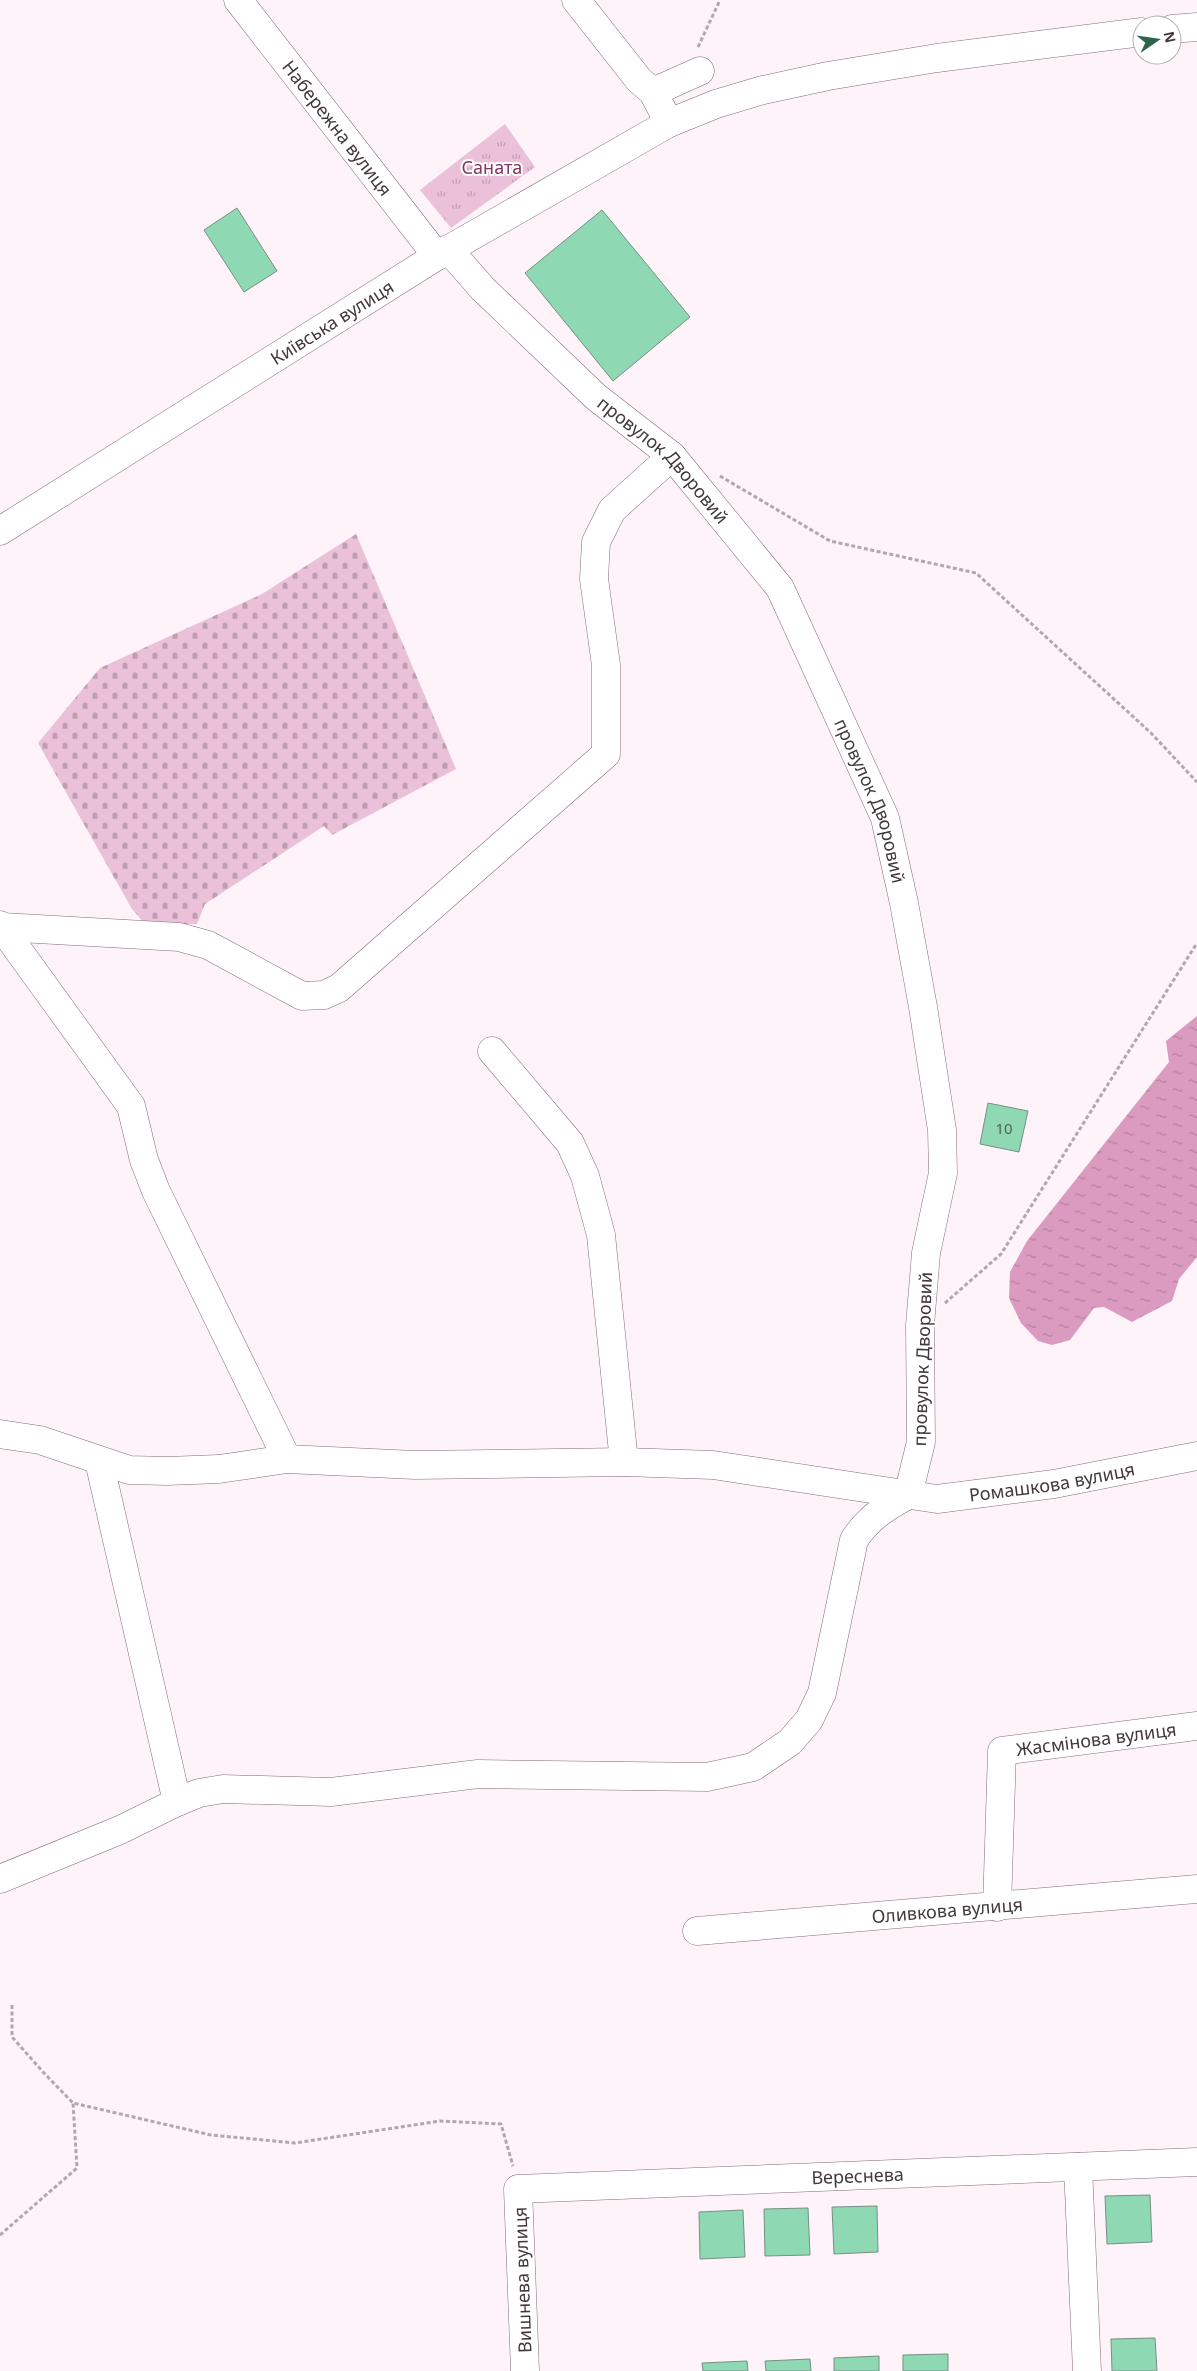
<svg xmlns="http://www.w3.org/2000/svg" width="1197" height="2371" viewBox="0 0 1197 2371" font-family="'Noto Sans',sans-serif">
<defs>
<pattern id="cemetery-stones" width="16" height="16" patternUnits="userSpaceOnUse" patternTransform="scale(1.25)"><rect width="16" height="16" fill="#ebc1d9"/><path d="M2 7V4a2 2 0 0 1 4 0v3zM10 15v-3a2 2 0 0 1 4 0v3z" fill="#c09eb1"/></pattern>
<pattern id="park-tufts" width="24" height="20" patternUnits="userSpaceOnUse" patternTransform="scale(1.25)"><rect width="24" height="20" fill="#ebc1d9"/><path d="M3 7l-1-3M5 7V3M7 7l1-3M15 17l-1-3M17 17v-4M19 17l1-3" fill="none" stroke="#c09eb1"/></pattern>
<pattern id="water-ripples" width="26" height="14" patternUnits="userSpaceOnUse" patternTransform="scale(1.25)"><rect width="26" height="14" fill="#db9bc0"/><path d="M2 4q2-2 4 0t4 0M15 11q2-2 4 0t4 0" fill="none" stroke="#b37f9d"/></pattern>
</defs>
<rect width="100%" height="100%" fill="#fdf3f8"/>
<path fill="url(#cemetery-stones)" d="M356 534 456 769 332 835 324 826 205 904 197 924H145L132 909 38 743 100 668 262 594Z"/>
<path fill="url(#park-tufts)" d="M505 124 535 167 451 228 420 190Z"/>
<path fill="url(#water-ripples)" d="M1197 1016V1257L1179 1279 1172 1301 1132 1322 1104 1307 1094 1308 1070 1340 1052 1345 1038 1341 1021 1323 1009 1298 1010 1272 1027 1241 1169 1062 1166 1041Z"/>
<g fill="#8ed8b3" stroke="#779083">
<path d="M237 208 277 271 244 292 204 230Z"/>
<path d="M602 210 690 317 613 381 525 273Z"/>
<path d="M988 1103 1028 1111 1019 1152 980 1144Z"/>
<path d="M1150 2195 1152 2242 1107 2244 1105 2196Z"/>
<path d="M877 2206 878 2252 834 2254 832 2207Z"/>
<path d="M808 2208 810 2255 765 2256 764 2209Z"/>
<path d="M743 2210 745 2257 700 2259 699 2212Z"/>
<path d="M1155 2338 1157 2371H1112L1111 2339Z"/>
<path d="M948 2354V2371H903V2355Z"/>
<path d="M879 2356V2371H834V2358Z"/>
<path d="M810 2359 811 2371H766L765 2361Z"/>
<path d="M747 2361 748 2371H703L702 2363Z"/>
</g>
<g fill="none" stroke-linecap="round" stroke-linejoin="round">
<defs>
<g id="minor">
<path id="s1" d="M238 0 437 256"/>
<path d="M576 0 639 80 653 92 669 123"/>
<path d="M1172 29 1197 27"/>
<path d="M653 92 700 71"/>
<path id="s2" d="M448 249 483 289 596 397 672 456 780 588 885 818 904 903 923 1007 942 1130 943 1173 926 1253 920 1325 921 1442 908 1495"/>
<path id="s3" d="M0 531 437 256 669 123 716 104 763 90 828 76 937 58 1142 32"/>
<path d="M0 925 131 1106 144 1160 156 1191 287 1459"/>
<path d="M2 927 179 937 208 945 302 996 324 995 339 988 606 754V665L594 579 596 542 612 510 672 456"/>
<path d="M492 1051 570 1143 585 1176 601 1235 624 1462"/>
<path id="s4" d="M0 1434 40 1440 129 1470 167 1471 219 1469 287 1459 415 1465 624 1462 713 1465 937 1499 1054 1484 1197 1456"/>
<path d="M99 1461 177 1802"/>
<path d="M0 1879 120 1830 177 1802 199 1793 223 1789 331 1792 478 1774 707 1777 753 1767 790 1742 809 1720 822 1693 854 1540C868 1518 886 1507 908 1495"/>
<path id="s5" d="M997 1907 1002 1751 1197 1726"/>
<path id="s6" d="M697 1931 1197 1889"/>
<path d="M1078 2167 1087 2371"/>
<path id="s7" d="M525 2371 518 2189 1197 2162"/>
</g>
</defs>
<use href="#minor" stroke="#836c79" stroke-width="29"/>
<g stroke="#b1a7ac" stroke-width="3" stroke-dasharray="4 2.5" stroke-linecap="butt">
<path d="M698 47 720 0"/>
<path d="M720 476 830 541 976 573 1151 733 1197 782"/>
<path d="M945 1303 1001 1254 1197 943"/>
<path d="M12 2005V2037L44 2073 73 2103 211 2135 295 2143 440 2121 501 2124 513 2166"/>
<path d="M0 2235 77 2168 73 2103"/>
</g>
<use href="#minor" stroke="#fff" stroke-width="28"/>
</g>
<g text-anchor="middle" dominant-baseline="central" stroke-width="4" stroke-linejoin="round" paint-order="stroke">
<g font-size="15" fill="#55605a">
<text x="1004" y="1128">10</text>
</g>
<g font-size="18" fill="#42383d" stroke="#fff">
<text stroke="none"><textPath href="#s1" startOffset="162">Набережна вулиця</textPath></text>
<text stroke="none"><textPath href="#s3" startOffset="392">Київська вулиця</textPath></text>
<text stroke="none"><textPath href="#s2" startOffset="302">провулок Дворовий</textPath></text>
<text stroke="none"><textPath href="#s2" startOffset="708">провулок Дворовий</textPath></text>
<text transform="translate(922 1359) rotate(-88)">провулок Дворовий</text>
<text stroke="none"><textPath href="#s4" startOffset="1062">Ромашкова вулиця</textPath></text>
<text stroke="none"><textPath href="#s5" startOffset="251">Жасмінова вулиця</textPath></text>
<text stroke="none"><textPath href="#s6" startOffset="251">Оливкова вулиця</textPath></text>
<text stroke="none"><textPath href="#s7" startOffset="522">Вереснева</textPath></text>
<text transform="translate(522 2280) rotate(-92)">Вишнева вулиця</text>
</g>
<g font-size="18" fill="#7f3464" stroke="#fff">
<text x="492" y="167">Саната</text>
</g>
</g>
<g transform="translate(1157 40) rotate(77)"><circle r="24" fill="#ffffff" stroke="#b3afb1"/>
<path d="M0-4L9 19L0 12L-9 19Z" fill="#2d644b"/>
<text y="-8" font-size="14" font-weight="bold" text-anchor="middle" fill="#42383d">N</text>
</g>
</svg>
